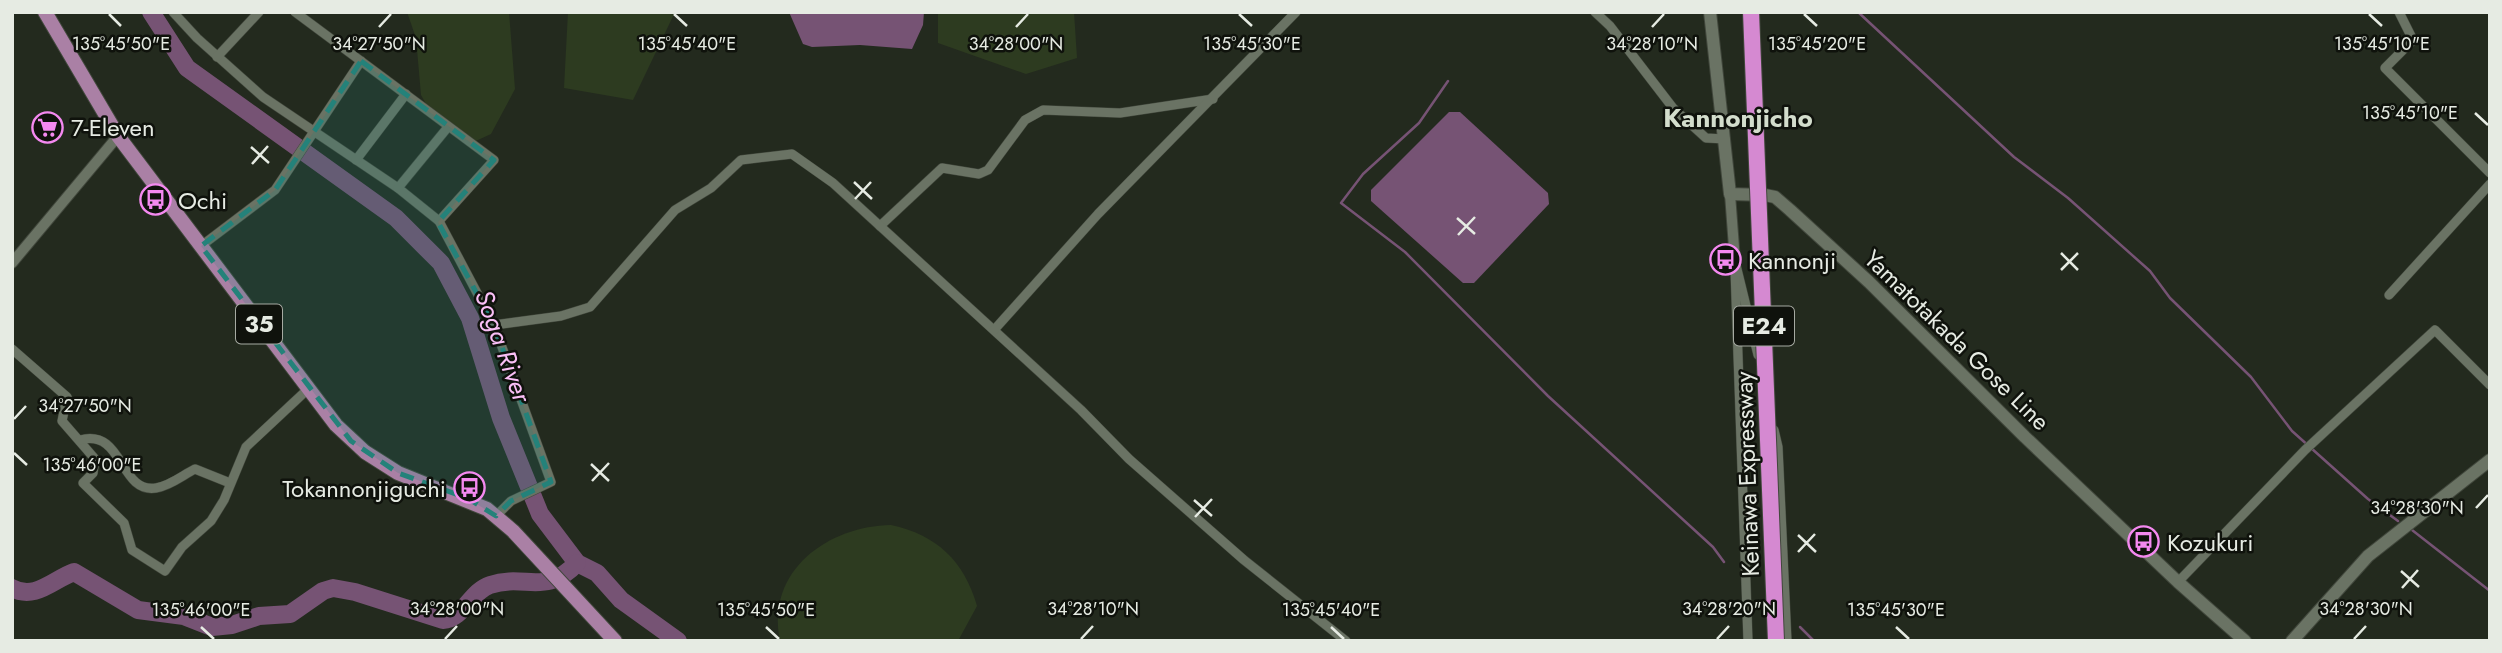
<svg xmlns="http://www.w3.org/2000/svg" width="2502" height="653" viewBox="0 0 2502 653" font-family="Jost,sans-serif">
<rect width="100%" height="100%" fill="#232a1e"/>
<g fill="#2d3b20">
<path d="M407 12H509L515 89 491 134 467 145 436 122 421 95 416 38Z"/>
<path d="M568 12H675L633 100 564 88Z"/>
<path d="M938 12H1074L1077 58 1026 74 938 43Z"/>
<path d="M891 525C937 535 964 561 977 606L958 641H780C765 570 829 526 891 525Z"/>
</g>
<g fill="#765374">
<path d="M789 12H924L923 25 912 49 860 45 812 47 803 44Z"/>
<path d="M1449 112H1460L1548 193 1549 204 1474 283H1463L1371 201V190Z"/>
</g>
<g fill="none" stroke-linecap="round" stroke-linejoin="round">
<g stroke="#765374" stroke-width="2.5">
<path d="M1858 12 2014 157 2068 198 2150 271 2170 298 2251 377 2292 431 2368 499 2398 521"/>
<path d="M1448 81 1419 123 1363 174 1341 203 1405 252 1548 396 1713 547 1724 562"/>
<path d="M2412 530 2490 591"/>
<path d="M1800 627 1814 641"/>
</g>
<g stroke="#765374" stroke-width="18">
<path d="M151 12 187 68 396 218 441 263 470 318 501 418 540 514 577 563 597 573 621 600 678 641"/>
<path d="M12 588C35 601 54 579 74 572L138 610 184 616 212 627 232 625 259 616 290 614 323 591 333 588 355 592 443 620C463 619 471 591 490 585 526 573 545 597 577 563"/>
</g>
<defs>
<g id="minor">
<path d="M173 12 197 38 263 97 398 188 439 221 494 325 551 482 511 501 496 516"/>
<path d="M295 12 494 160 439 221"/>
<path d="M1595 12 1610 26 1673 108 1706 138 1725 139"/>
<path d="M2399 12 2413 40 2385 68 2490 173"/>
<path d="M217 57 259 12"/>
<path d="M356 160 406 94"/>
<path d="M398 188 448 127"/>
<path d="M880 226 942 168 979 174 988 170 1025 120 1043 110 1120 113 1213 99"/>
<path d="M201 246 275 190 361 61"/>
<path d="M1735 261 1758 355"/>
<path d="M1735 270 1748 641"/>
<path d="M2389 295 2490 184"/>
<path d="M494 325 561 316 590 307 675 210 711 188 741 160 792 154 833 183 880 226 1081 410 1129 459 1244 560 1346 641"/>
<path d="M994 330 1098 214 1296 12"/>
<path d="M12 349 67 397 62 421 95 459 93 473 83 483 124 523 132 550 165 571 182 547 211 521 224 500 246 447 308 389"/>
<path d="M1774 430 1778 447 1787 641"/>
<path d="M80 440C124 428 119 494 156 488 170 486 183 475 195 469L230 483"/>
<path d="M2178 582 2305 450 2435 330 2490 385"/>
</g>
<g id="tertiary">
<path d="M1730 194 1735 261"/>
<path d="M12 263 118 136"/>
</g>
<g id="secondary">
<path d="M1710 12 1730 194 1765 195 1775 197 1790 210 1869 282 2025 437 2178 582 2245 641"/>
<path d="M2292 641 2368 556 2490 460"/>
</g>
<path id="primary" d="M45 12 118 136 336 425 365 452 398 473 487 509 513 531 615 641"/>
</defs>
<use href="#minor" stroke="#41473c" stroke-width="10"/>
<use href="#tertiary" stroke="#41473c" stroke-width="12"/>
<use href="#secondary" stroke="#41473c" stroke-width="14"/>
<use href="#primary" stroke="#41473c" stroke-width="16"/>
<use href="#minor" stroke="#6a7364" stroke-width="9"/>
<use href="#tertiary" stroke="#6a7364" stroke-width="10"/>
<use href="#secondary" stroke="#6a7364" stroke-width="12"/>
<use href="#primary" stroke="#aa80a5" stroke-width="14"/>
<defs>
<path id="motorway-bridge" d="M1751 12 1776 641"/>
</defs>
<use href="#motorway-bridge" stroke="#41473c" stroke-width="18" stroke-linecap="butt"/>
<use href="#motorway-bridge" stroke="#d589d1" stroke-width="16"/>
</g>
<path fill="#24827a" fill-opacity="0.2" stroke="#24827a" stroke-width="5" stroke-dasharray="14 9" stroke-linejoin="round" d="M361 61 494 160 438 222 494 325 551 482 511 501 496 516 467 498 398 473 351 441 201 246 275 190Z"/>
<path fill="none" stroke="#e6ebe3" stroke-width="2.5" d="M109 14 121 26M674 14 687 26M1239 14 1252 26M1804 14 1817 26M2369 14 2382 26M379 27 391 14M1016 27 1028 14M1652 27 1664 14M2475 113 2488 125M251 147 269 163M252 164 268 146M854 182 872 199M855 199 871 182M1457 218 1475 234M1458 235 1475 217M2061 253 2078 270M2061 270 2078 253M14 419 26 406M14 453 27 465M591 464 609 481M592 481 609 463M1194 500 1212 516M2476 508 2488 495M1195 517 1212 499M1798 535 1816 552M1798 552 1815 534M2401 571 2419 587M2402 588 2418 570M201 627 214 639M766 627 779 639M1331 627 1344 639M1896 627 1909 639M445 639 457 626M1081 639 1093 626M1717 639 1729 626M2354 639 2366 626"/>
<defs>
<symbol id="supermarket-ring" viewBox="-11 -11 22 22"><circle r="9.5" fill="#0f120c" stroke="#f489f0" stroke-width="1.5"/><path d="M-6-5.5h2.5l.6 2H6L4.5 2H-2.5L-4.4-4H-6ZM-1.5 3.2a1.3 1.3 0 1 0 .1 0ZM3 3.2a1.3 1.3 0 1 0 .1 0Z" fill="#f489f0"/></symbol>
<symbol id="bus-ring" viewBox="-11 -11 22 22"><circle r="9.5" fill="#0f120c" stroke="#f489f0" stroke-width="1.5"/><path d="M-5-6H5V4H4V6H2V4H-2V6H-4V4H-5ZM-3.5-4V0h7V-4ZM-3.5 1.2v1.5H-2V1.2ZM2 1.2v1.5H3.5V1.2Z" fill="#f489f0"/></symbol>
</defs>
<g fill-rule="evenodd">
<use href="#supermarket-ring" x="30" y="110" width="35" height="35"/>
<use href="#bus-ring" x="138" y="182" width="35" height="35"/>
<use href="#bus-ring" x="1708" y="242" width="35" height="35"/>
<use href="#bus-ring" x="452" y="470" width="35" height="35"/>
<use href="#bus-ring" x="2126" y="524" width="35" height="35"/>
</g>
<g text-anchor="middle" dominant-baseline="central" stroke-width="5" stroke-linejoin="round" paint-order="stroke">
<g fill="#0f120c" stroke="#a6aaa2" stroke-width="2">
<rect x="236" y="304.5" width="46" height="39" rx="5"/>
<rect x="1734" y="306.5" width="60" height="39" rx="5"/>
</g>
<g font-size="23" font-weight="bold" fill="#e6ebe3">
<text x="259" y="324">35</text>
<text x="1764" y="326">E24</text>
</g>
<g font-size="24" fill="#e6ebe3" stroke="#0f120c" text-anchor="start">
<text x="71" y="127">7-Eleven</text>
<text x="178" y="200">Ochi</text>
<text x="1748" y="260">Kannonji</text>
<text x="446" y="488" text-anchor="end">Tokannonjiguchi</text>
<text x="2167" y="542">Kozukuri</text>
</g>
<g font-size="24" fill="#e6ebe3" stroke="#0f120c">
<text transform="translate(1957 340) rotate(44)">Yamatotakada Gose Line</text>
<text transform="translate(1747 474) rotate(-92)">Keinawa Expressway</text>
</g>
<g font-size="26" font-weight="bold" fill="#d3ddcc" stroke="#0f120c">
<text x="1738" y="118">Kannonjicho</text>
</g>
<g font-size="26" font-style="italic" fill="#fabff6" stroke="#0f120c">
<text transform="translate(503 346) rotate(70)">Soga River</text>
</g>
</g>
<g font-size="18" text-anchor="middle" fill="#e6ebe3" stroke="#0f120c" stroke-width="5" stroke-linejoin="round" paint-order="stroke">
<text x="687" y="50">135°45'40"E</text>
<text x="121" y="50">135°45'50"E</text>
<text x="1252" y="50">135°45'30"E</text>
<text x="1817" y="50">135°45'20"E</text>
<text x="2382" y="50">135°45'10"E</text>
<text x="379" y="50">34°27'50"N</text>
<text x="1016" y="50">34°28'00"N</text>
<text x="1652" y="50">34°28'10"N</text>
<text x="2410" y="119">135°45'10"E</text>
<text x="85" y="412">34°27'50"N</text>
<text x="92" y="471">135°46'00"E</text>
<text x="2417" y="514">34°28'30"N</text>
<text x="457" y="615">34°28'00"N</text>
<text x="1093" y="615">34°28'10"N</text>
<text x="1729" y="615">34°28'20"N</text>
<text x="2366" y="615">34°28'30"N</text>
<text x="201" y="616">135°46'00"E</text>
<text x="766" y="616">135°45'50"E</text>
<text x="1331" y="616">135°45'40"E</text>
<text x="1896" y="616">135°45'30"E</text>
</g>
<rect width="2502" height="653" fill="none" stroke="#e6ebe3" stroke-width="28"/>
</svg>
